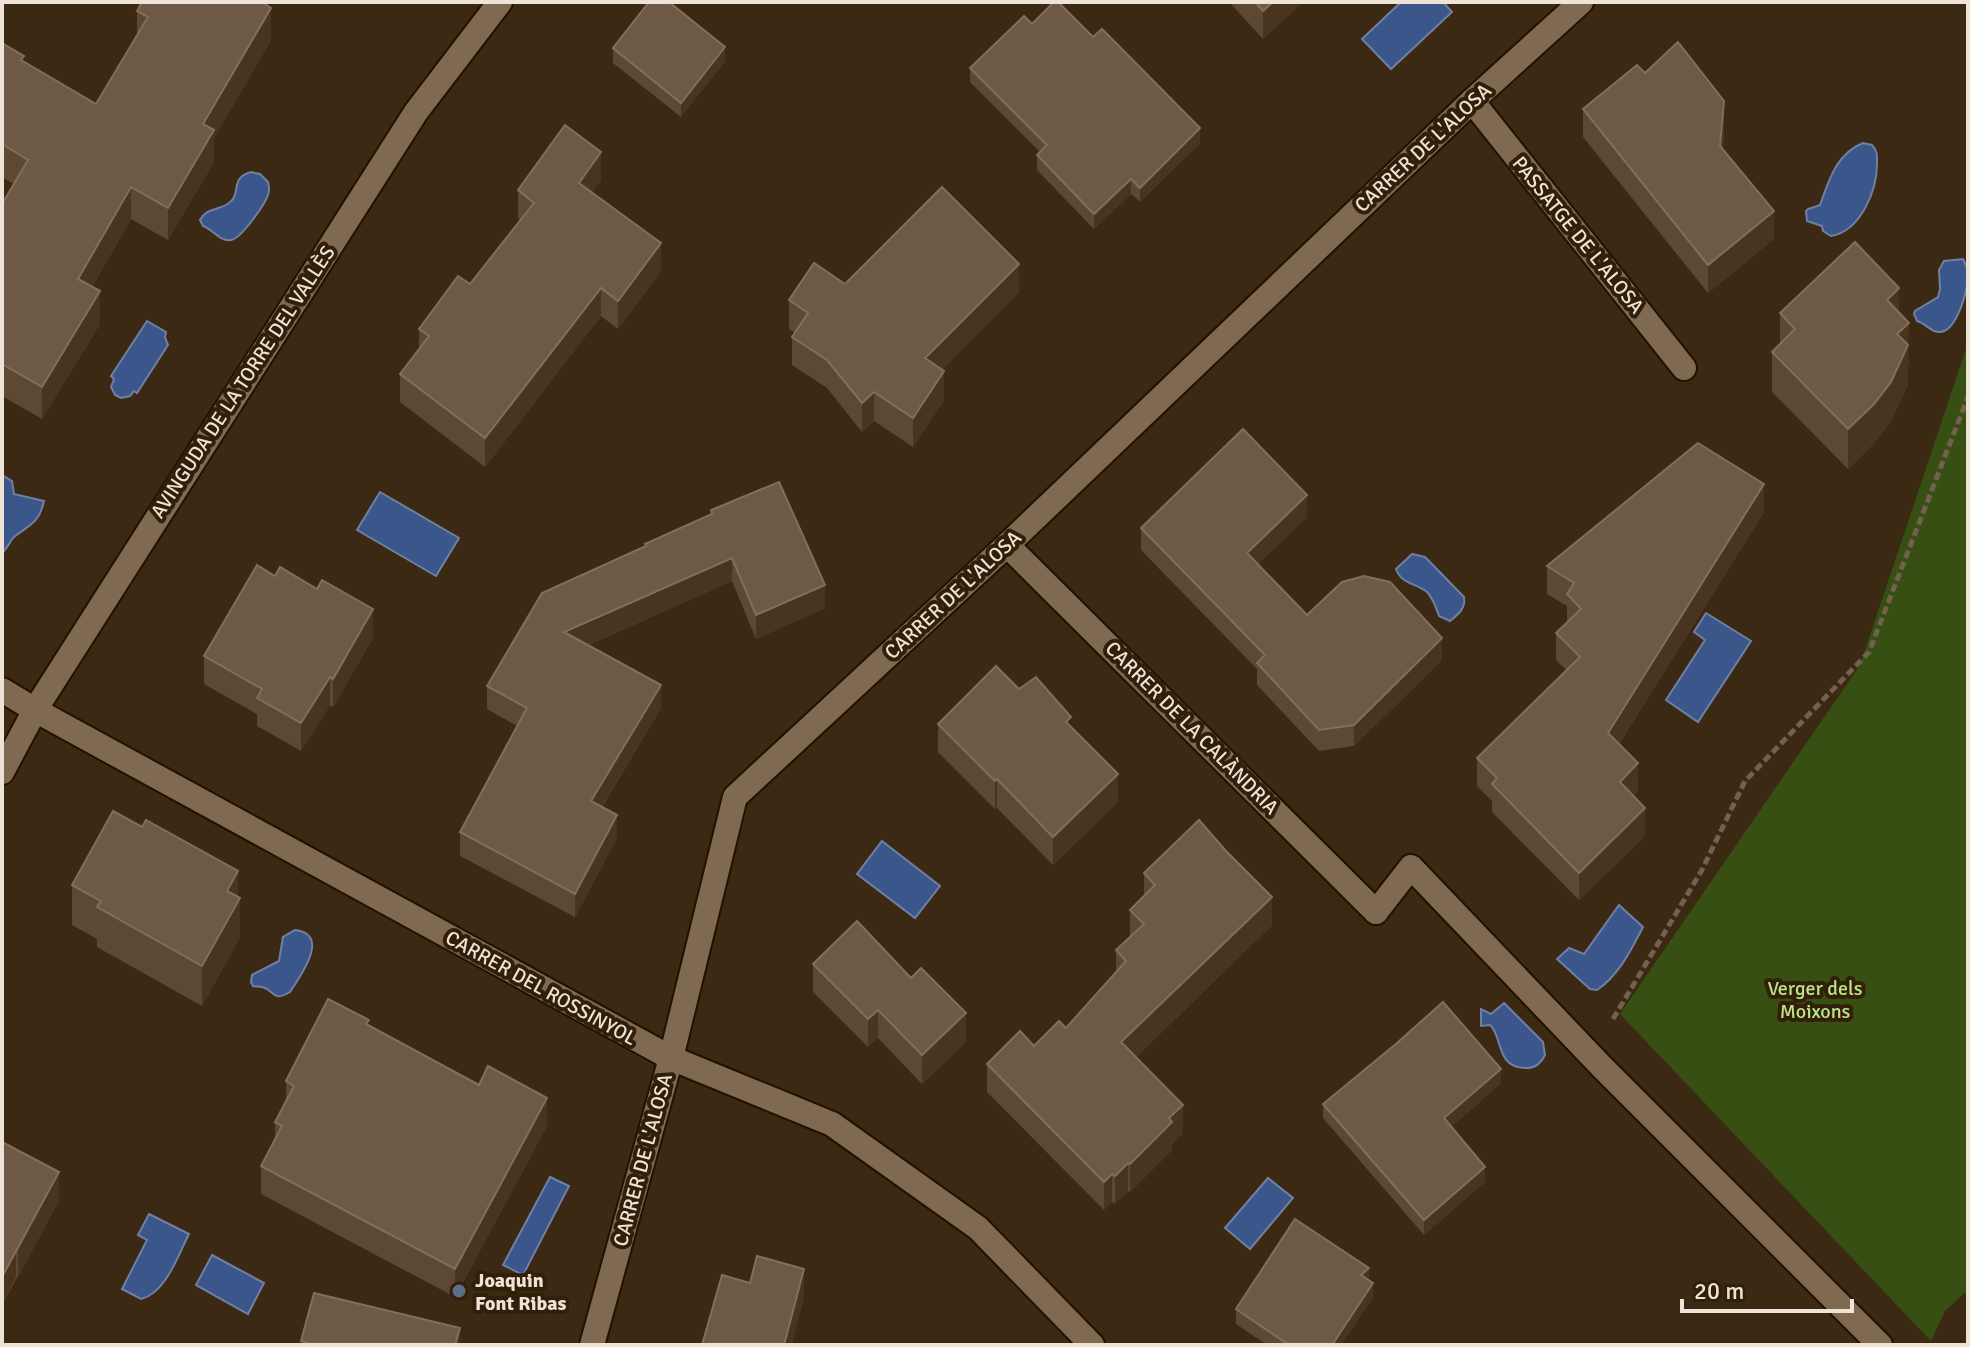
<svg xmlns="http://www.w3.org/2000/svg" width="1970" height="1347" viewBox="0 0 1970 1347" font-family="Signika,sans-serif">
<rect width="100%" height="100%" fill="#3c2913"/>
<path fill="#374f12" d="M1968 343V1290L1945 1311 1931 1341 1620 1014 1860 665Z"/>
<g fill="#3a568b" stroke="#7080a2" stroke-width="2">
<path d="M1401 2H1443L1452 12 1391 69 1362 39Z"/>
<path d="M1863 143 1872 145C1878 152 1877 155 1877 164 1877 190 1861 231 1831 236L1823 231 1822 226 1807 221 1806 211 1808 209 1820 205C1829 180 1836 154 1863 143Z"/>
<path d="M251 172 260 174 268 182C269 187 270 190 268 195 265 204 241 239 231 240 220 242 214 230 203 226L200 220C207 207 218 211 229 203 242 194 229 178 251 172Z"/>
<path d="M1963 259C1965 263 1967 267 1968 271 1970 285 1957 333 1939 332 1930 332 1926 323 1917 321L1914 314 1915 311 1938 297 1940 289 1939 270 1944 261Z"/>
<path d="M147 321 166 332 165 337 168 345 137 393 134 391 130 396 121 398 115 395 111 387 114 379 111 376Z"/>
<path d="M2 475 12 481 14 494 44 501C39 523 31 524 14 537 9 542 8 548 2 553Z"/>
<path d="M380 492 459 538 436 576 357 530Z"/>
<path d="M1412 554 1425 557 1464 597C1466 609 1458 614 1450 621L1439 616C1436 607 1433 598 1427 592 1416 583 1401 584 1396 569Z"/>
<path d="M1706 613 1751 641 1698 722 1666 700 1705 640 1694 632Z"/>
<path d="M882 841 940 886 915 918 857 874Z"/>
<path d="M1619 905 1643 927C1631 950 1619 975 1597 990L1590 989 1557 959 1569 948 1584 954Z"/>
<path d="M295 930C331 934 301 975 290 992 273 1002 275 992 265 988 261 986 257 987 253 986L251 982 252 975 279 961 283 937Z"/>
<path d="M1504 1003 1543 1042 1545 1055C1541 1063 1535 1069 1525 1068 1495 1067 1503 1036 1490 1025L1481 1026V1009L1491 1014Z"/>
<path d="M550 1177 569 1186 523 1275 503 1265Z"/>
<path d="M1268 1178 1293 1198 1250 1249 1225 1228Z"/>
<path d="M149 1214 189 1234C178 1255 166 1293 141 1299L122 1289 147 1240 138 1235Z"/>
<path d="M212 1255 264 1283 248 1314 196 1285Z"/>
</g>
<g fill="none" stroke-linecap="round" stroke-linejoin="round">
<defs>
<path id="service" d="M1376 912 1411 867 1602 1067 1880 1345"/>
<g id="minor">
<path d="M1472 101 1684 368"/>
<path d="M1007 545 1376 912"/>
<path d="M2 690 35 710 671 1058 832 1124 978 1228 1092 1345"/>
<path d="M2 772 35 710 416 112 500 2"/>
<path d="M592 1345 671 1058 735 797 1007 545 1472 101 1581 2"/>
</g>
</defs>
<use href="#service" stroke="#231100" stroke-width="28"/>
<use href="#minor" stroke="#231100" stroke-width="28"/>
<path stroke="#72614e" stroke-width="5" stroke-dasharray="8 4" stroke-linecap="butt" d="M1613 1019 1702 870 1745 781 1869 652 1968 397"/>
<use href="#service" stroke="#7f6951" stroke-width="24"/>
<use href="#minor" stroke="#7f6951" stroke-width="24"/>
</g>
<g fill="#5d4933">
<path d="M1229 2H1303L1263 39Z"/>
<path d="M137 11 271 40 214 138V162L168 240 131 219 92 287 100 324 42 419 2 396V204L14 184 2 177V43L24 61 96 104 137 34Z"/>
<path d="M1032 24 1200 143 1140 202 1131 194 1094 229 1037 170V155L1040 152 970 82V68Z"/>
<path d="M613 48 725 61 681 117 613 63Z"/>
<path d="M1645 73 1724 129 1723 149 1774 239 1708 293 1583 137V109Z"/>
<path d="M601 180 592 192 661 271 618 329 601 316 485 467 400 402V374L419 349V329L470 284 520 220 518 218V190Z"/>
<path d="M845 284 1019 292 942 370 944 400 913 447 874 421 862 432 827 388 792 365V337L795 333 789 329V300Z"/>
<path d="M1780 313H1899L1909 363 1908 364V385L1891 421 1874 443 1848 469 1772 392V352L1780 344Z"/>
<path d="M711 510 825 608 756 639 732 581 588 645 661 708 602 807 617 838 575 917 460 856V832L517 726 487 709V686L645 547V544L711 514Z"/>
<path d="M1764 512 1619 744 1638 791 1633 796 1645 836 1579 900 1492 812V801L1477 786V758L1566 670 1556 660V633L1567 622V606L1547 594V566Z"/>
<path d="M1307 517 1258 564 1307 615 1442 660 1354 746 1319 751 1257 685V669L1141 550V528Z"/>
<path d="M373 638 333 707 330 705 301 751 257 726V714L204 684V656Z"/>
<path d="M1019 689 1071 727 1118 802 1053 865 997 808 995 809 938 752V724Z"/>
<path d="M142 827 238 897 240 937 202 1006 97 947V939L72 925V885Z"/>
<path d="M1144 873 1272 925 1136 1057 1183 1133 1172 1144V1150L1130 1192 1128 1191 1115 1204 1112 1202 1104 1210 987 1092V1064L1034 1046 1066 1028 1116 972V950L1130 937V910L1144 896Z"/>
<path d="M813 964 911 978 966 1042 922 1084 878 1038 868 1047 813 992Z"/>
<path d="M369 1026 547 1126 455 1297 261 1194V1166L275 1139V1122L286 1102V1081Z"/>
<path d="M1501 1083 1451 1127 1485 1182 1424 1235 1323 1118V1104Z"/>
<path d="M2 1142 59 1201 2 1305Z"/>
<path d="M1369 1280 1373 1297 1341 1345H1267L1236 1324V1309Z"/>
<path d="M301 1341 460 1345H301Z"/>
</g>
<g fill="#49351f">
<path d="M1273 2H1303L1263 39V11Z"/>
<path d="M271 8V40L214 138V162L168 240V208L203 124Z"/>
<path d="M725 47V61L681 117V103Z"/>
<path d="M1724 101V129L1720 174V146Z"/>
<path d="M1200 128V143L1140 202V188Z"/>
<path d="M601 152V180L579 211V183Z"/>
<path d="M1131 179V194L1094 229V214Z"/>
<path d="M131 187V219L78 311V279Z"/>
<path d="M1774 211V239L1708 293V265Z"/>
<path d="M661 243V271L618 329V301Z"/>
<path d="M1019 264V292L925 387V358Z"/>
<path d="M601 288V316L485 467V438Z"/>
<path d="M1899 288V328L1887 300Z"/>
<path d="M100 291V324L42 419V387Z"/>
<path d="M1909 323 1908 385 1891 421 1874 443 1848 469V429L1897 334Z"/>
<path d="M944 371V400L913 447V418Z"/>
<path d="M874 392V421L862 432V403Z"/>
<path d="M1764 484V512L1608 761V733Z"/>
<path d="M1307 495V517L1247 575V553Z"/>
<path d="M732 558V581L564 655V632Z"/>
<path d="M825 585V608L756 639V615Z"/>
<path d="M373 609V638L333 707V679Z"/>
<path d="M1442 638V660L1354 746V725Z"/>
<path d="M330 677V705L301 751V723Z"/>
<path d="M661 685V708L591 824V801Z"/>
<path d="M1638 763V791L1620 810V782Z"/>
<path d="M1118 774V802L1053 865V837Z"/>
<path d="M997 779V808L995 809V781Z"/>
<path d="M1645 808V836L1579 900V873Z"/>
<path d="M617 815V838L575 917V894Z"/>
<path d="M238 871V901L240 898V937L202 1006V966L227 891Z"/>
<path d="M1272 897V925L1121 1071V1042Z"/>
<path d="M878 1010V1038L868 1047V1019Z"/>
<path d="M966 1013V1042L922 1084V1055Z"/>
<path d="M1501 1069V1083L1444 1133V1118Z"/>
<path d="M547 1098V1126L455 1297V1269Z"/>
<path d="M1183 1105V1133L1172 1144V1150L1130 1192V1164L1169 1118Z"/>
<path d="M1128 1163V1191L1115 1204V1176Z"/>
<path d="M1485 1167V1182L1424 1235V1220Z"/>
<path d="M59 1172V1201L18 1278V1249Z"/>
<path d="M1112 1174V1202L1104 1210V1182Z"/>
<path d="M16 1249V1277L2 1305V1277Z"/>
<path d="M1369 1268V1282L1361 1275Z"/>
<path d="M804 1269V1298L792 1345H784Z"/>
<path d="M1373 1283V1297L1341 1345H1332Z"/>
<path d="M460 1328V1345H455Z"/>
</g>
<g fill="#6d5945" stroke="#816f5c" stroke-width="2">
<path d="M142 2H262L271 8 203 124 214 130 168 208 131 187 78 279 100 291 42 387 2 364V204L28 160 2 144V43L24 56 21 60 96 104 148 17 137 11Z"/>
<path d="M649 2H669L725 47 681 103 613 48Z"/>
<path d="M1054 2H1058L1093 37 1102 29 1200 128 1140 188 1131 179 1094 214 1037 155 1047 145 970 68 1024 16 1032 24Z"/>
<path d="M1255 2H1273L1263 11Z"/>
<path d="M1678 42 1724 101 1720 146 1774 211 1708 265 1583 109 1637 65 1645 73Z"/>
<path d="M565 125 601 152 579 183 661 243 618 301 601 288 485 438 400 374 429 336 419 329 458 276 470 284 534 203 518 190Z"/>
<path d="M942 187 1019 264 925 358 944 371 913 418 874 392 862 403 827 360 792 337 808 313 789 300 814 263 845 284Z"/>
<path d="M1855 242 1899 288 1887 300 1909 323 1897 334 1908 345 1891 382 1874 404 1848 429 1772 352 1795 329 1780 313Z"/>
<path d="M1243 429 1307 495 1247 553 1307 615 1342 582 1364 576 1390 582 1442 638 1354 725 1319 730 1257 663 1265 655 1141 528Z"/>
<path d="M1698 443 1764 484 1608 733 1638 763 1620 782 1645 808 1579 873 1492 784 1497 778 1477 758 1580 657 1556 633 1581 609 1567 594 1574 583 1547 566Z"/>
<path d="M779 482 825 585 756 615 732 558 564 632 661 685 591 801 617 815 575 894 460 832 527 708 487 686 542 593 646 546 645 544 712 514 711 510Z"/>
<path d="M257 565 275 576 280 567 317 589 322 580 373 609 333 679 330 677 301 723 257 698 262 689 204 656Z"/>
<path d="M996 666 1019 689 1036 677 1071 717 1066 722 1118 774 1053 837 997 779 995 781 938 724Z"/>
<path d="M113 811 142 827 146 820 238 871 227 891 240 898 202 966 97 907 101 901 72 885Z"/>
<path d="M1199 820 1226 851 1272 897 1121 1042 1183 1105 1169 1118 1172 1122 1130 1164 1128 1163 1115 1176 1112 1174 1104 1182 987 1064 1020 1031 1034 1046 1059 1021 1066 1028 1126 961 1116 950 1144 924 1130 910 1155 885 1144 873Z"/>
<path d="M857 921 911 978 921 968 966 1013 922 1055 878 1010 868 1019 813 964Z"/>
<path d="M328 999 369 1020 366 1024 479 1085 488 1066 547 1098 455 1269 261 1166 282 1126 275 1122 294 1086 286 1081Z"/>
<path d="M1443 1002 1501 1069 1444 1118 1485 1167 1424 1220 1323 1104 1397 1043Z"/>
<path d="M2 1142 59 1172 2 1277Z"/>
<path d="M1295 1219 1369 1268 1361 1275 1373 1283 1332 1345H1289L1236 1309Z"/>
<path d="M757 1256 804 1269 784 1345H702L722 1275 750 1283Z"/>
<path d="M314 1293 460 1328 455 1345H312V1344L301 1341Z"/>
</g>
<circle fill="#5c6f8a" stroke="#321f09" stroke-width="3" cx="459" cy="1291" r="8"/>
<g text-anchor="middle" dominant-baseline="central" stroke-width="8" stroke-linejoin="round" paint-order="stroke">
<g font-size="20" fill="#efe3d6" stroke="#321f09">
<text transform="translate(1423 148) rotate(-43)">CARRER DE L'ALOSA</text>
<text transform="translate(1578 235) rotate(51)">PASSATGE DE L'ALOSA</text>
<text transform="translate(243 382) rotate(-57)">AVINGUDA DE LA TORRE DEL VALLÈS</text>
<text transform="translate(953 595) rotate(-43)">CARRER DE L'ALOSA</text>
<text transform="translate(1192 728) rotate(45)">CARRER DE LA CALÀNDRIA</text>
<text transform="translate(541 988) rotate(29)">CARRER DEL ROSSINYOL</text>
<text transform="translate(643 1160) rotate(-75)">CARRER DE L'ALOSA</text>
</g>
<g font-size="20" fill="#bce58a" stroke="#321f09">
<text x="1815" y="988">Verger dels<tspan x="1815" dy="23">Moixons</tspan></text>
</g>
<g font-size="20" font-weight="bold" fill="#efe3d6" stroke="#321f09" text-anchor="start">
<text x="475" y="1280">Joaquin<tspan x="475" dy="23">Font Ribas</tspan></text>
</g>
</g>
<rect width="1970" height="1347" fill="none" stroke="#efe3d6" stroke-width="8"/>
<path d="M1682 1299v12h170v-12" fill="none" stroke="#efe3d6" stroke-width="4"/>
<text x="1694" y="1299" font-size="24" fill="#efe3d6" stroke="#321f09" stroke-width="6" paint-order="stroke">20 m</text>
</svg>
